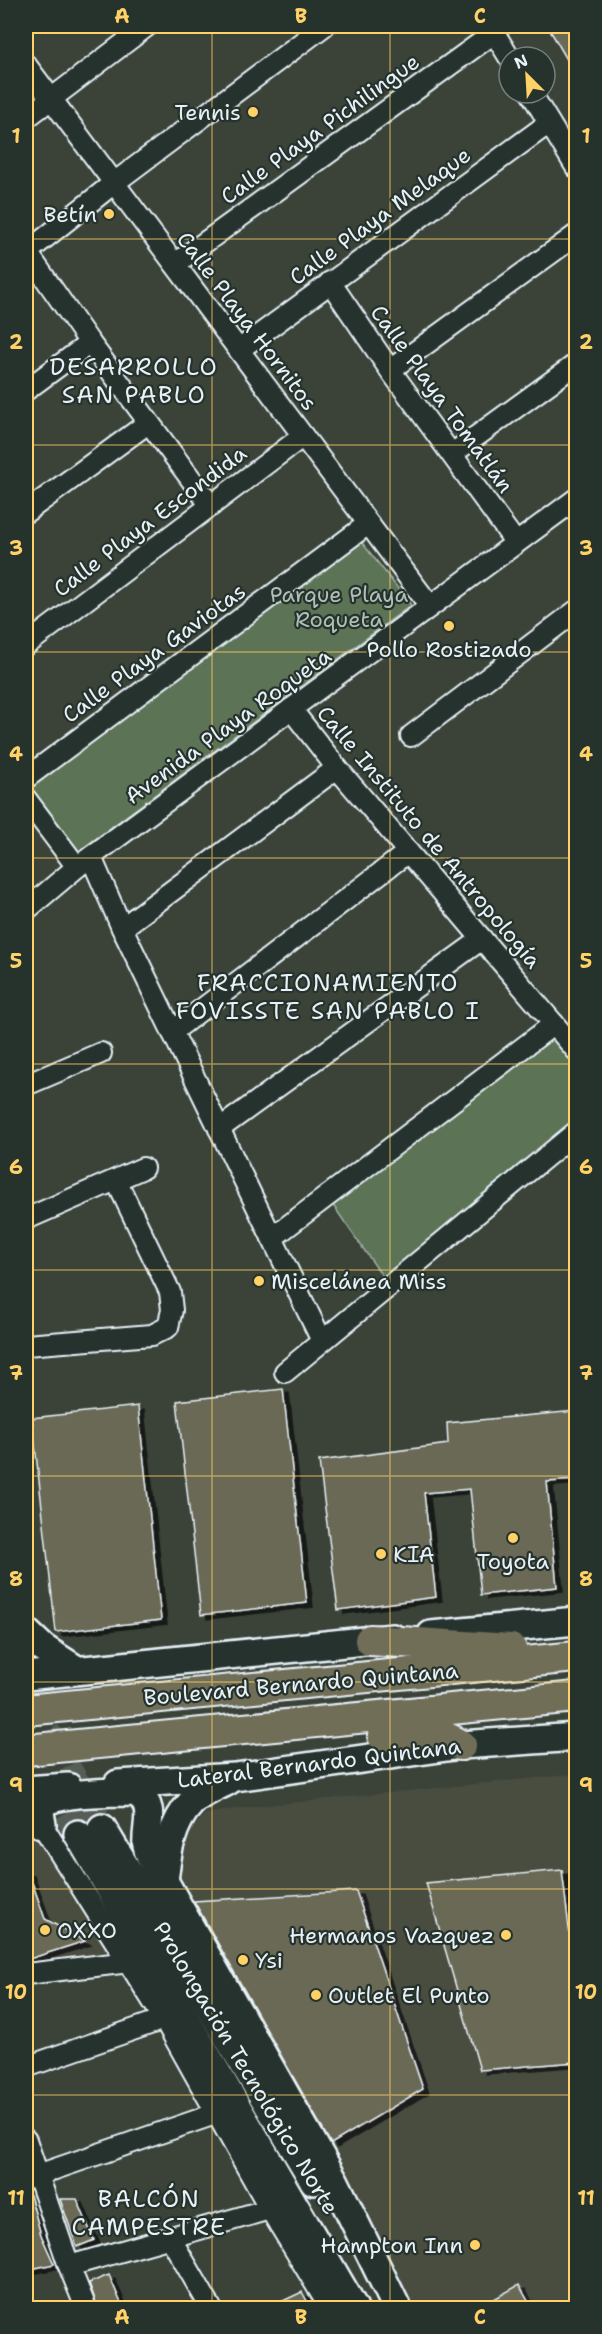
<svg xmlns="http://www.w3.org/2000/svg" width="602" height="2334" viewBox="0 0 602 2334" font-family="'Shantell Sans',sans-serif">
<defs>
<filter id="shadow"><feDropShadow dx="6" dy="4" stdDeviation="0" flood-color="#0009"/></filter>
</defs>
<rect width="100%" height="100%" fill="#3b4339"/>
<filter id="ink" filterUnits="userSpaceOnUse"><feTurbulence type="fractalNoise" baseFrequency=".0167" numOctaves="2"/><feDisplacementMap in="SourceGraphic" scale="12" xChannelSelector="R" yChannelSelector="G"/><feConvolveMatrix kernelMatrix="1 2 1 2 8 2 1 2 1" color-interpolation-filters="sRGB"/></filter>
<g filter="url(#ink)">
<g fill="#494e41">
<path d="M576 1774V2308H414L170 1866 185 1836 205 1814 250 1807Z"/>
<path d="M26 1817 130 1962 26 1974Z"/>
</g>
<g fill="#5b7357" stroke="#a2b2a8" stroke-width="1.5">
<path d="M360 540 411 605 79 851 30 786Z"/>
<path d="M549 1031 576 1063V1126L385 1280 330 1201Z"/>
</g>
<g fill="#6b6954" stroke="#e8f1f8" stroke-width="1.5" filter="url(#shadow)">
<path d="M547 26H576V75L554 37Z"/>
<path d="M283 1389 307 1603 201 1615 177 1401Z"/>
<path d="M138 1406 161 1620 56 1632 32 1418Z"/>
<path d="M576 1411V1480L547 1482 557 1587 481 1595 470 1489 424 1493 436 1597 338 1610 319 1461 448 1444 447 1423Z"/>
<path d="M562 1870 576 1987V2062L480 2070 426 1883Z"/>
<path d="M26 1871H28L45 1919 85 1941 26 1960Z"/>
<path d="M356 1891 423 2089 331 2144 194 1901Z"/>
<path d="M30 2195 41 2235 54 2264 26 2270V2196Z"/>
<path d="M60 2199H77L94 2240 77 2247Z"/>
<path d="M109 2275 123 2308H98L89 2283Z"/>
<path d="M519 2285 532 2308H478Z"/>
<path d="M302 2292 311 2308H268Z"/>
</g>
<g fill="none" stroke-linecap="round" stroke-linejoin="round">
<g stroke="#555d56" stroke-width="27" stroke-dasharray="27 14" stroke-linecap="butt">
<path d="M26 1696 102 1828"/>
<path d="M26 1741 78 1834"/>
</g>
<defs>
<g id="street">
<path d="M490 26 509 57"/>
<path d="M26 65 430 606"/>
<path d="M531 93 576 167"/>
<path d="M26 118 147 26"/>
<path d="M27 252 90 343 211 506"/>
<path d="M26 253 114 183 324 26"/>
<path d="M175 264 494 33"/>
<path d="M330 282 390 370 516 543"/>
<path d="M240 349 549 123"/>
<path d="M390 370 576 235"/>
<path d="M26 390 90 343"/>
<path d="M452 454 576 364"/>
<path d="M26 512 148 423"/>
<path d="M26 645 303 436"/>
<path d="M291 709 337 768 576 1050"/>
<path d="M411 736 576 611"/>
<path d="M26 778 368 524"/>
<path d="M26 799 77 867"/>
<path d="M91 857 122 928 322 1341"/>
<path d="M26 910 77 867 576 499"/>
<path d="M122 928 337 768"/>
<path d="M172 1032 408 852"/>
<path d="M26 1085 101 1053"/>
<path d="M219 1129 482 939"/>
<path d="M26 1219 143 1168"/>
<path d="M272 1238 554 1024"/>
<path d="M26 1345 152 1335 168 1327 172 1310 170 1292 116 1180"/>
<path d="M285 1372 576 1132"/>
<path d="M26 1817 42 1825 164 2019 270 2209 330 2308"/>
<path d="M26 1974 130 1962"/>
<path d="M26 2067 164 2019"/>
<path d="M26 2140 69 2266 86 2308"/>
<path d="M26 2179 218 2113"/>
<path d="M171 2239 211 2308"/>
<path d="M69 2266 270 2209"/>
</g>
<g id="secondary">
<path d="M26 1632 43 1648 77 1670"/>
<path d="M431 1635 576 1621"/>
<path d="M26 1676 393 1638"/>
<path d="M118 1784 235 1777 461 1745 576 1737"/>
<path d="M26 1790 68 1787"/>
<path d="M42 1825C41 1817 38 1809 44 1803 55 1792 120 1792 137 1792 157 1809 145 1825 147 1846 149 1858 159 1871 164 1881L335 2182 397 2308"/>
<path d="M102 1828 314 2181"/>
<path d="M78 1834 354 2308"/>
<path d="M164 1881C167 1853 171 1824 191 1803 200 1793 217 1787 228 1781"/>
</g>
<g id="primary">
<path d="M370 1640 511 1649"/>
<path d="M26 1710 576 1657"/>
<path d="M383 1736 437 1733 461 1745"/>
<path d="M26 1750 576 1697"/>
</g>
</defs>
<use href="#street" stroke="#e8f1f8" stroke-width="24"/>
<use href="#secondary" stroke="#e8f1f8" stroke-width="32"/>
<use href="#primary" stroke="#e8f1f8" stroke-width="34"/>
<use href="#street" stroke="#26332d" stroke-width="20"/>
<use href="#secondary" stroke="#26332d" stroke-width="27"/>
<use href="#primary" stroke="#716e59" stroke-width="30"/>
</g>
</g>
<path fill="none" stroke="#ffd166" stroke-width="1.5" stroke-opacity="0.55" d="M212 26V2308M390 26V2308M26 239H576M26 445H576M26 652H576M26 858H576M26 1064H576M26 1270H576M26 1476H576M26 1682H576M26 1889H576M26 2095H576"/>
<g fill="#ffd166" stroke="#26332d" stroke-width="2">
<circle cx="253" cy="112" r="6"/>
<circle cx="109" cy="214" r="6"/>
<circle cx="449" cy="626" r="6"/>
<circle cx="259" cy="1281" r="6"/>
<circle cx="513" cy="1538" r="6"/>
<circle cx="381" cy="1554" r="6"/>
<circle cx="45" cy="1930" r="6"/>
<circle cx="506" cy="1935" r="6"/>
<circle cx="243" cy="1960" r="6"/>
<circle cx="316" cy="1995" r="6"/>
<circle cx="475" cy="2245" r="6"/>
</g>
<g text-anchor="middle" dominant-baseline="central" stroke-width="4.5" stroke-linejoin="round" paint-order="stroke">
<g font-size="22" fill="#e8f1f8" stroke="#26332d" text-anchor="start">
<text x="241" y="112" text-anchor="end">Tennis</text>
<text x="97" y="214" text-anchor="end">Betín</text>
<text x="449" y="649" text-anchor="middle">Pollo Rostizado</text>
<text x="271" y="1281">Miscelánea Miss</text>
<text x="393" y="1554">KIA</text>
<text x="513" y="1561" text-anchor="middle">Toyota</text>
<text x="57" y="1930">OXXO</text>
<text x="494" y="1935" text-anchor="end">Hermanos Vazquez</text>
<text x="255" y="1960">Ysi</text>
<text x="328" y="1995">Outlet El Punto</text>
<text x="463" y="2245" text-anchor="end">Hampton Inn</text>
</g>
<g font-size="22" fill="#e8f1f8" stroke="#26332d">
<text transform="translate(320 129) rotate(-36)">Calle Playa Pichilingue</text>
<text transform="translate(380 216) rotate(-36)">Calle Playa Melaque</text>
<text transform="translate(247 321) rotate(53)">Calle Playa Hornitos</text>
<text transform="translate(442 399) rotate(54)">Calle Playa Tomatlán</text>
<text transform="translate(150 521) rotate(-37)">Calle Playa Escondida</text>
<text transform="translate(154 653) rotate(-36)">Calle Playa Gaviotas</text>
<text transform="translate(228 726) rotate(-36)">Avenida Playa Roqueta</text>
<text transform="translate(429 837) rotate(50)">Calle Instituto de Antropología</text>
<text transform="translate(301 1684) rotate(-5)">Boulevard Bernardo Quintana</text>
<text transform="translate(319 1763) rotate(-7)">Lateral Bernardo Quintana</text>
<text transform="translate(246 2068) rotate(59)">Prolongación Tecnológico Norte</text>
</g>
<g font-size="22" fill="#b0bfb8" stroke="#26332d">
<text x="339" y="594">Parque Playa<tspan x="339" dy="25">Roqueta</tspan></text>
</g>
<g font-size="24" letter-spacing="1.5" fill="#e8f1f8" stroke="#26332d">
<text x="134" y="367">DESARROLLO<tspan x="134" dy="28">SAN PABLO</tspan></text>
<text x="328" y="983">FRACCIONAMIENTO<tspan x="328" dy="28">FOVISSTE SAN PABLO I</tspan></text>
<text x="149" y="2199">BALCÓN<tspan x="149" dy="28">CAMPESTRE</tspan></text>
</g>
</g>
<rect width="602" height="2334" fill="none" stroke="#26332d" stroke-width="66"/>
<g transform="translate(527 75) rotate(336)"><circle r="28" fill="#26332d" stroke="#747f7e" stroke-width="1.5"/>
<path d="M0-4.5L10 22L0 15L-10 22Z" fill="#ffd166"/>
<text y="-9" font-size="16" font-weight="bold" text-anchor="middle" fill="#e8f1f8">N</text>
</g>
<rect x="33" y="33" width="536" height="2268" fill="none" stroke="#ffd166" stroke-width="2"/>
<g font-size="20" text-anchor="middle" font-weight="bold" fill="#ffd166">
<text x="122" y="23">A</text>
<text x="301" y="23">B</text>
<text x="480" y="23">C</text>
<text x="16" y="143">1</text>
<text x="586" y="143">1</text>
<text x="16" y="349">2</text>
<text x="586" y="349">2</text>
<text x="16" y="555">3</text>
<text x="586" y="555">3</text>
<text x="16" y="761">4</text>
<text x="586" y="761">4</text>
<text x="16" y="968">5</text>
<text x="586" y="968">5</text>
<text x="16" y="1174">6</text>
<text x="586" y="1174">6</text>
<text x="16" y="1380">7</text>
<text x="586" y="1380">7</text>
<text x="16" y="1586">8</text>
<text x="586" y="1586">8</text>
<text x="16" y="1792">9</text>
<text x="586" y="1792">9</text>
<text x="16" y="1999">10</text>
<text x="586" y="1999">10</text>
<text x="16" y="2205">11</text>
<text x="586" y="2205">11</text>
<text x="122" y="2324">A</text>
<text x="301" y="2324">B</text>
<text x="480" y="2324">C</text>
</g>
</svg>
